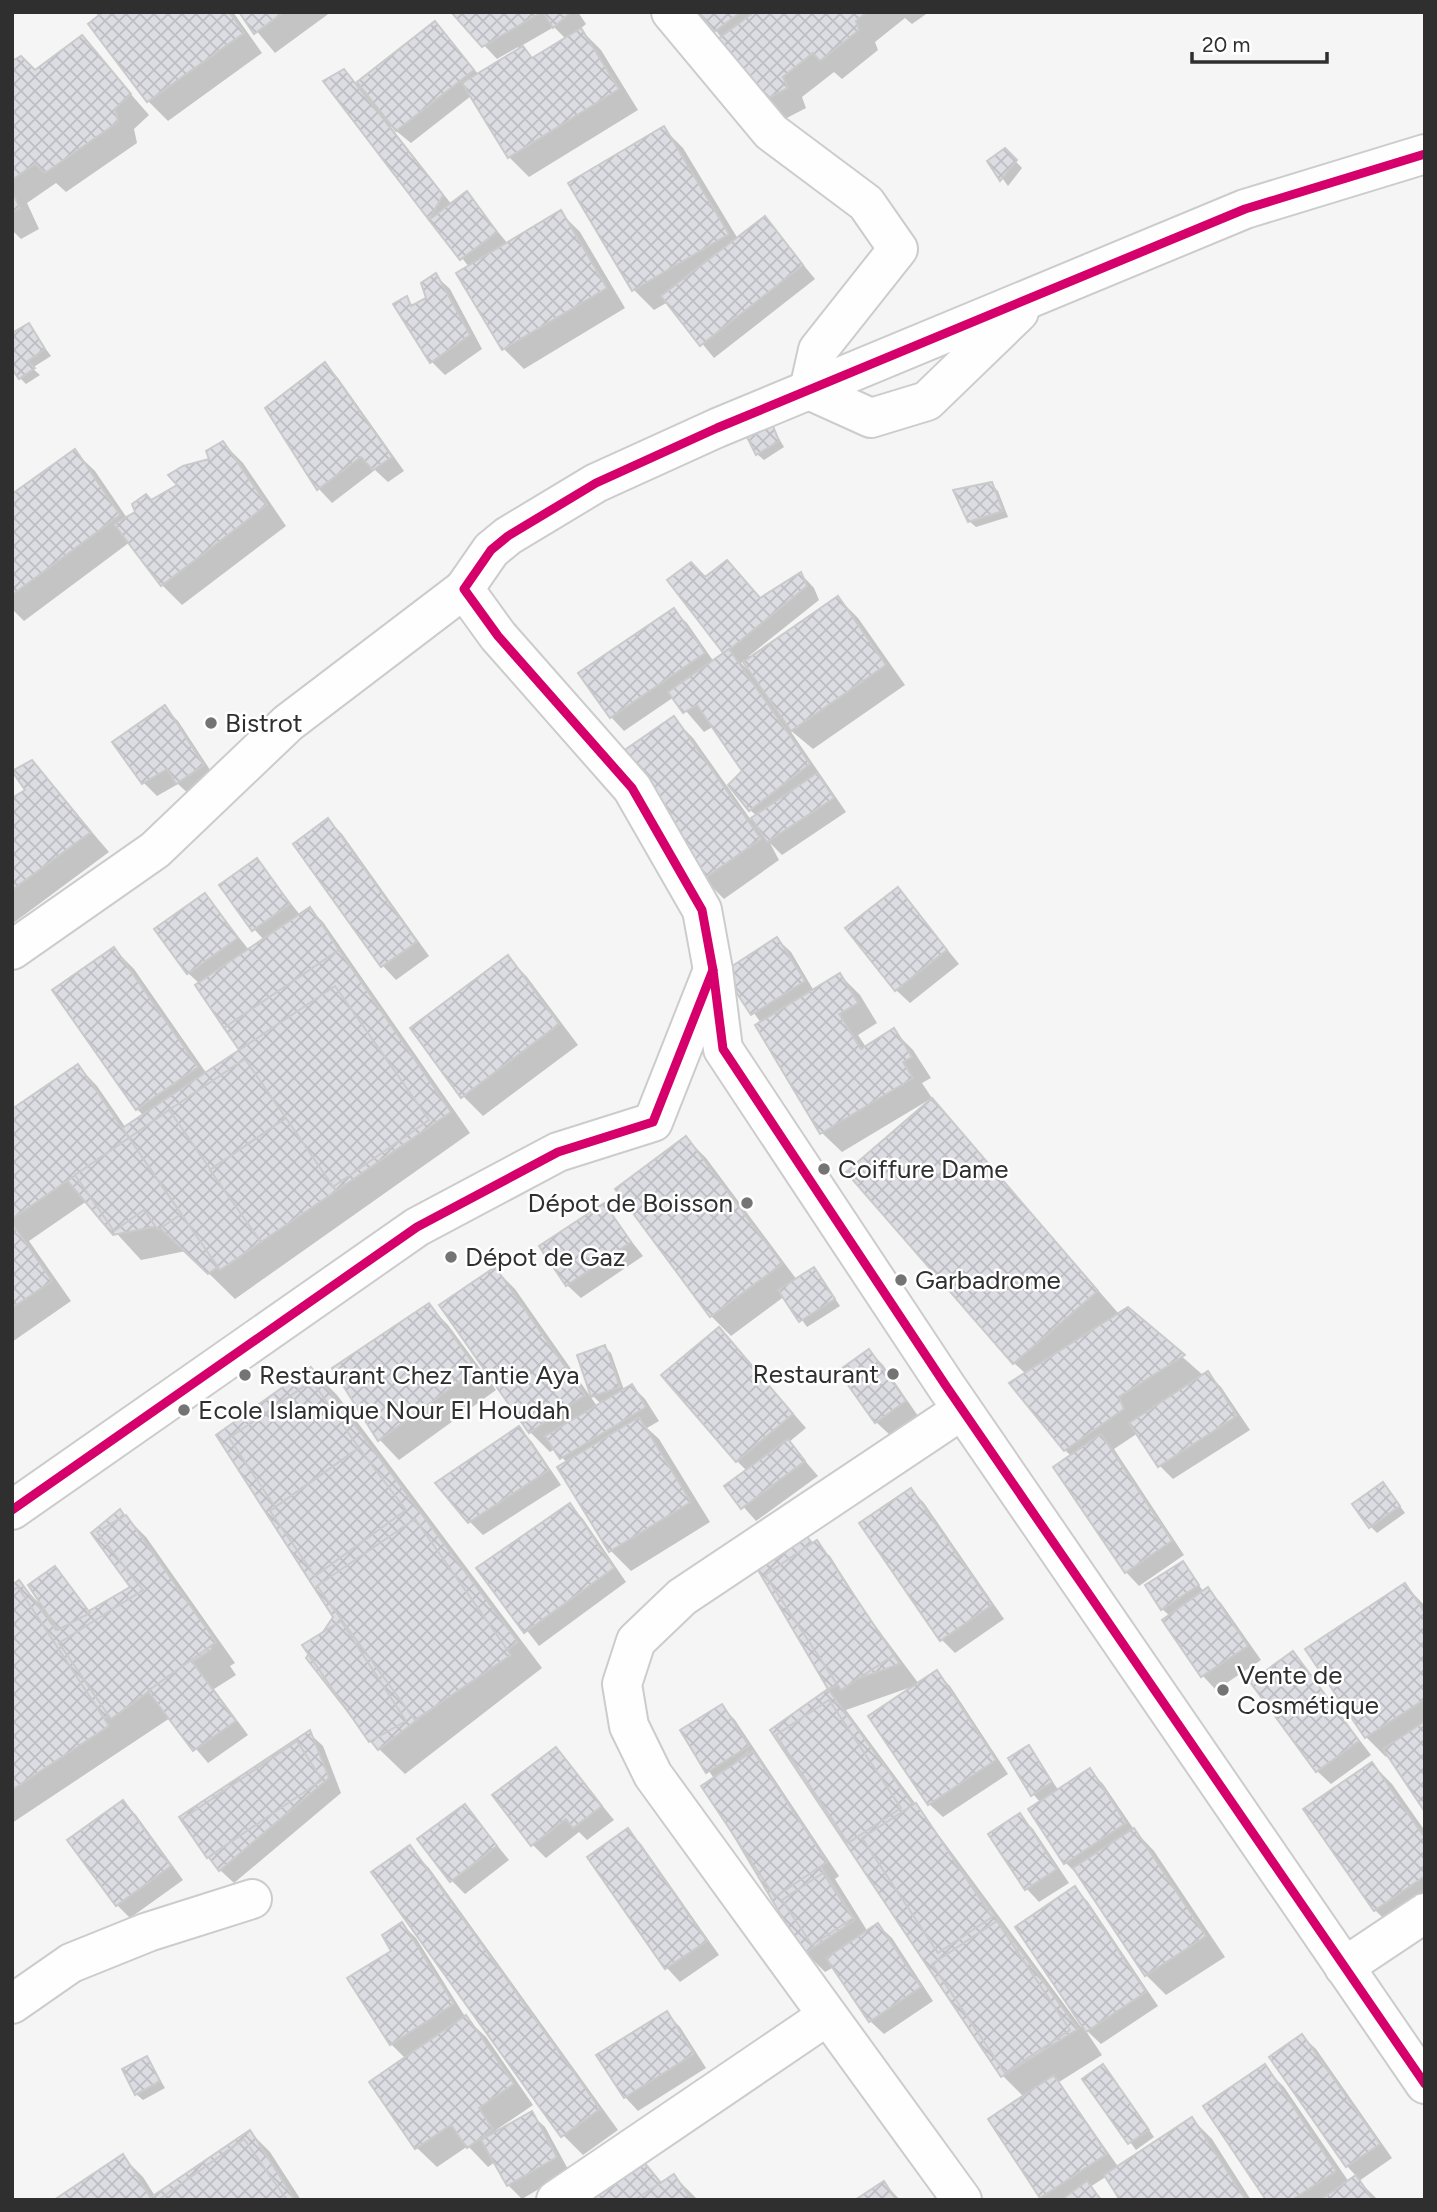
<svg xmlns="http://www.w3.org/2000/svg" width="1437" height="2212" viewBox="0 0 1437 2212" font-family="Figtree,sans-serif">
<defs>
<pattern id="building-cross-hatch" width="8" height="8" patternUnits="userSpaceOnUse" patternTransform="scale(1.75)"><rect width="8" height="8" fill="#dcdce3"/><path d="M0 0l8 8M0 8l8-8" fill="none" stroke="#bdbdc3"/></pattern>
</defs>
<rect width="100%" height="100%" fill="#f5f5f6"/>
<g fill="#0003" fill-rule="evenodd">
<path d="M95 12H233L262 53 168 121 148 101 90 25 100 17Z"/>
<path d="M241 12H331L275 53Z"/>
<path d="M453 12H578L586 24 580 29 601 50 638 110 529 177 509 157 471 96 411 143 390 126 452 205 467 194 508 244 560 212 580 232 625 308 524 369 504 349 469 267 326 82 344 71 357 84 435 23 479 75 519 50 518 47 497 59ZM554 27 566 39 534 59 521 46Z"/>
<path d="M702 12H929L912 24 905 18 875 42 878 50 842 79 834 72 802 97 806 108 783 120Z"/>
<path d="M81 37 149 115 134 129 137 143 66 192 56 183 27 203 39 229 21 239 12 230V88Z"/>
<path d="M663 128 683 148 738 239 765 218 815 279 714 358 668 302 654 310 634 290 570 184Z"/>
<path d="M1005 150 1022 168 1008 186 990 161Z"/>
<path d="M436 276 450 289 482 349 445 375 432 362 396 304 406 299 414 306 428 298Z"/>
<path d="M28 325 51 356 32 368 40 375 26 384 20 378Z"/>
<path d="M325 364 338 378 404 471 388 482 375 470 332 503 319 489 267 408Z"/>
<path d="M770 423 784 447 764 460 757 454Z"/>
<path d="M223 443 243 463 286 526 182 605 162 585 130 542 24 621 12 609V496L75 452 95 471 127 518 179 485 211 460Z"/>
<path d="M991 484 998 491 1008 517 976 527 969 521Z"/>
<path d="M801 574 814 588 819 600 749 656 751 659 838 598 858 618 905 685 813 749 789 729 846 812 782 855 770 843 779 860 724 899 704 879 673 718 693 738 751 820 757 816 750 810 744 772 714 726 704 732 674 697 624 731 611 717 673 610 687 623 714 662 726 653 705 579 761 599ZM744 660 752 672 751 673 741 663Z"/>
<path d="M165 708 178 721 216 779 191 796 178 784 157 796 143 782Z"/>
<path d="M32 762 109 852 12 924V800L27 791Z"/>
<path d="M328 820 342 834 429 956 396 980 383 966 295 844Z"/>
<path d="M257 860 300 915 310 909 323 922 470 1133 235 1299 186 1251 141 1260 87 1201 29 1241 71 1301 12 1342V1111L78 1066 97 1086 126 1128 144 1116 137 1109 114 949 134 969 207 1074 241 1051 200 984 188 973 205 895 249 950 264 940 254 929Z"/>
<path d="M898 889 959 964 910 1003 896 990Z"/>
<path d="M777 939 791 952 814 991 840 975 860 995 877 1023 858 1035 866 1047 893 1030 913 1050 931 1078 922 1083 932 1098 842 1152 822 1133 761 1023 725 972Z"/>
<path d="M508 957 527 977 578 1045 483 1116 463 1096Z"/>
<path d="M932 1101 1119 1314 1128 1309 1204 1376 1208 1374 1221 1387 1250 1430 1173 1479 1160 1466 1138 1433 1114 1449 1184 1555 1139 1586 1126 1572 1071 1456 1065 1450 1026 1374 1014 1363Z"/>
<path d="M686 1138 706 1158 797 1280 820 1276 840 1306 807 1327 785 1296 731 1336 711 1316 618 1189Z"/>
<path d="M603 1205 643 1256 581 1298 567 1285Z"/>
<path d="M495 1269 515 1289 597 1406 601 1404 593 1396 605 1347 611 1353 624 1390 632 1386 645 1399 659 1421 647 1428 659 1439 710 1522 631 1571 611 1551 567 1463 555 1449 550 1452 530 1432 442 1306Z"/>
<path d="M428 1305 448 1325 496 1390 399 1460 380 1440Z"/>
<path d="M732 1343 806 1428 789 1442 818 1476 756 1521 726 1487 747 1471 737 1461Z"/>
<path d="M869 1351 883 1365 918 1416 890 1435 876 1422Z"/>
<path d="M311 1369 337 1395 542 1668 405 1774 379 1749 335 1617Z"/>
<path d="M519 1428 532 1442 561 1485 483 1535 469 1521Z"/>
<path d="M911 1490 924 1503 1004 1619 955 1653 942 1640Z"/>
<path d="M1389 1491 1405 1513 1377 1533 1371 1527Z"/>
<path d="M570 1505 583 1519 626 1582 539 1646 478 1568Z"/>
<path d="M120 1511 146 1537 235 1663 230 1666 236 1675 214 1689 248 1735 208 1763 170 1718 12 1823V1587L19 1583 42 1606 61 1575 90 1613 133 1588Z"/>
<path d="M803 1534 830 1556 868 1616 919 1684 937 1673 950 1686 1008 1774 943 1817 929 1804 914 1686 846 1710 1081 2027 1084 2026 1075 1888 1088 1902 1158 2006 1101 2044 1084 2028 1102 2055 1059 2082 1119 2168 1192 2119 1212 2139 1251 2200H1123L1107 2176 1090 2187 1103 2200H1044L1041 2197 1024 2097 1003 2076 773 1730 830 1690 760 1571Z"/>
<path d="M1182 1563 1204 1592 1208 1590 1221 1603 1261 1660 1216 1690 1203 1676 1164 1620 1170 1616 1162 1609Z"/>
<path d="M1405 1585 1425 1606V1809L1389 1755 1386 1757 1366 1737Z"/>
<path d="M1293 1653 1371 1755 1331 1784 1317 1771Z"/>
<path d="M722 1706 735 1720 839 1876 835 1879 868 1932 878 1925 892 1938 933 2001 884 2034 870 2021 834 1967 825 1972 806 1953 715 1780 682 1731Z"/>
<path d="M309 1733 323 1746 341 1793 234 1883 220 1870Z"/>
<path d="M1029 1747 1059 1791 1089 1770 1103 1784 1135 1831 1154 1851 1225 1957 1166 1995 1146 1975 1079 1876 1066 1863 1041 1803 1033 1794Z"/>
<path d="M556 1749 614 1820 587 1840 579 1832 546 1858 532 1844Z"/>
<path d="M1372 1764 1392 1784 1425 1831V1909L1395 1930 1375 1910Z"/>
<path d="M123 1802 136 1815 183 1880 130 1918 117 1905Z"/>
<path d="M465 1806 509 1860 465 1894 451 1880Z"/>
<path d="M1019 1815 1033 1829 1069 1883 1039 1902 1026 1888Z"/>
<path d="M628 1831 641 1844 719 1955 680 1982 667 1968 589 1857Z"/>
<path d="M409 1848 429 1868 618 2130 583 2155 563 2135Z"/>
<path d="M402 1924 416 1938 466 2018 486 2037 533 2105 496 2130 497 2133 531 2114 545 2127 569 2171 522 2199 508 2185 495 2162 488 2167 468 2146 437 2167 417 2148 406 2059 391 2044 394 1951Z"/>
<path d="M667 2014 680 2027 706 2068 638 2111 625 2097 599 2056Z"/>
<path d="M1302 2036 1316 2049 1392 2158 1359 2181 1378 2200H1268L1264 2067 1284 2087 1349 2182 1357 2177 1347 2166Z"/>
<path d="M147 2058 165 2088 143 2100 136 2094Z"/>
<path d="M1103 2066 1154 2137 1136 2150 1084 2080Z"/>
<path d="M250 2132 270 2152 301 2200H57L123 2157 143 2177 155 2196Z"/>
<path d="M637 2157 663 2184 674 2176 698 2200H582Z"/>
<path d="M884 2183 900 2200H858Z"/>
</g>
<g fill="url(#building-cross-hatch)" stroke="#cacacb" stroke-width="2">
<path d="M103 12H229L244 33 147 102 88 24Z"/>
<path d="M239 12H284L254 34Z"/>
<path d="M451 12H542L482 47Z"/>
<path d="M543 12H571L553 28Z"/>
<path d="M699 12H741L714 32Z"/>
<path d="M754 12H867L856 21 859 30 820 61 813 53 783 77 788 88 762 101 718 39Z"/>
<path d="M435 21 474 70 396 131 357 82Z"/>
<path d="M581 28 619 89 508 158 462 83 523 46 532 58Z"/>
<path d="M82 35 131 94 115 109 118 122 45 173 35 164 12 180V61L21 56 35 70Z"/>
<path d="M344 69 443 195 429 220 323 81Z"/>
<path d="M664 126 729 234 632 291 568 183Z"/>
<path d="M1005 148 1017 160 1000 181 987 161Z"/>
<path d="M12 191 20 208 12 213Z"/>
<path d="M467 191 497 232 460 260 429 220Z"/>
<path d="M561 210 607 288 502 350 456 273Z"/>
<path d="M765 216 803 265 700 346 661 296Z"/>
<path d="M436 273 470 335 430 363 393 304 407 296 411 306 426 298 421 283Z"/>
<path d="M29 323 45 349 28 361 35 368 19 379 12 369V333Z"/>
<path d="M325 362 392 457 373 470 361 457 317 490 265 408Z"/>
<path d="M771 421 779 441 756 455 745 433Z"/>
<path d="M223 441 267 505 161 586 114 524 135 512 132 504 146 494 151 500 177 485 168 475 183 466 209 459 206 451Z"/>
<path d="M75 449 120 515 12 595V494Z"/>
<path d="M992 482 1003 511 968 522 953 490Z"/>
<path d="M727 560 760 598 801 572 807 586 724 654 667 580 691 562 705 577Z"/>
<path d="M838 596 886 665 791 731 743 662Z"/>
<path d="M674 608 705 653 610 718 578 673Z"/>
<path d="M729 649 810 764 749 811 728 785 742 771 697 705 683 713 668 692Z"/>
<path d="M165 705 204 765 176 784 167 769 142 784 112 742Z"/>
<path d="M674 716 761 839 702 880 616 756Z"/>
<path d="M32 760 91 832 12 890V798L25 790 12 771Z"/>
<path d="M817 773 834 798 767 842 751 818Z"/>
<path d="M328 818 417 942 381 967 293 844Z"/>
<path d="M257 858 290 904 252 931 219 885Z"/>
<path d="M898 887 947 950 895 991 845 928Z"/>
<path d="M205 893 238 938 187 974 154 929Z"/>
<path d="M310 907 339 950 224 1028 195 985Z"/>
<path d="M777 937 805 981 751 1015 723 972Z"/>
<path d="M114 947 198 1067 136 1110 52 990Z"/>
<path d="M339 950 451 1112 336 1191 224 1028Z"/>
<path d="M508 955 559 1024 461 1098 410 1028Z"/>
<path d="M840 973 858 1003 839 1014 861 1049 894 1028 912 1057 903 1062 913 1078 820 1134 755 1025Z"/>
<path d="M335 986 429 1120 208 1274 158 1226 113 1235 56 1167 106 1139Z"/>
<path d="M245 1059 286 1118 210 1170 169 1110Z"/>
<path d="M78 1064 129 1138 12 1219V1109Z"/>
<path d="M932 1098 1098 1291 1013 1364 846 1172Z"/>
<path d="M169 1110 261 1242 220 1270 129 1138Z"/>
<path d="M286 1118 336 1191 261 1242 210 1170Z"/>
<path d="M686 1136 782 1264 710 1317 615 1189Z"/>
<path d="M129 1138 181 1214 158 1230 144 1210 114 1231 75 1175Z"/>
<path d="M604 1203 631 1242 566 1286 539 1246Z"/>
<path d="M12 1223 52 1281 12 1308Z"/>
<path d="M495 1267 585 1395 529 1433 439 1305Z"/>
<path d="M814 1267 835 1299 799 1322 778 1290Z"/>
<path d="M429 1303 477 1369 378 1441 332 1368Z"/>
<path d="M1128 1307 1185 1355 1119 1397 1124 1409 1064 1451 1009 1383Z"/>
<path d="M719 1327 793 1414 736 1462 661 1375Z"/>
<path d="M605 1345 620 1387 591 1397 577 1355Z"/>
<path d="M869 1349 906 1401 875 1423 838 1371Z"/>
<path d="M311 1367 518 1642 378 1750 306 1658 333 1617 216 1435Z"/>
<path d="M1208 1371 1237 1416 1158 1467 1129 1423Z"/>
<path d="M312 1381 359 1448 275 1507 229 1438Z"/>
<path d="M632 1384 646 1407 560 1459 545 1436Z"/>
<path d="M639 1417 691 1502 609 1552 557 1467Z"/>
<path d="M519 1426 549 1470 468 1523 435 1483Z"/>
<path d="M1101 1434 1172 1541 1125 1573 1053 1467Z"/>
<path d="M788 1439 805 1461 741 1509 724 1486Z"/>
<path d="M359 1448 406 1510 315 1576 270 1511Z"/>
<path d="M1383 1482 1400 1506 1369 1528 1352 1504Z"/>
<path d="M911 1488 992 1605 940 1641 859 1523Z"/>
<path d="M570 1503 614 1568 524 1633 476 1568Z"/>
<path d="M120 1509 212 1649 12 1778V1585L19 1580 56 1630 130 1587 91 1533Z"/>
<path d="M126 1515 216 1642 111 1719 59 1643 143 1590 97 1532Z"/>
<path d="M415 1519 511 1655 415 1720 317 1586Z"/>
<path d="M803 1531 900 1664 828 1689 758 1570Z"/>
<path d="M817 1540 894 1655 841 1690 765 1575Z"/>
<path d="M1183 1561 1199 1585 1161 1610 1145 1585Z"/>
<path d="M55 1566 90 1613 58 1630 28 1585Z"/>
<path d="M1405 1583 1425 1613V1699L1365 1738 1305 1649Z"/>
<path d="M18 1587 109 1726 12 1790V1591Z"/>
<path d="M1208 1587 1248 1646 1201 1677 1162 1620Z"/>
<path d="M341 1621 406 1721 369 1742 302 1645Z"/>
<path d="M1293 1651 1359 1741 1316 1772 1250 1682Z"/>
<path d="M191 1660 236 1721 193 1751 148 1691Z"/>
<path d="M937 1670 996 1760 928 1805 868 1716Z"/>
<path d="M828 1689 1078 2029 1001 2077 770 1730Z"/>
<path d="M829 1700 901 1808 848 1843 776 1735Z"/>
<path d="M722 1704 749 1746 706 1773 680 1730Z"/>
<path d="M1425 1721V1812L1383 1749Z"/>
<path d="M310 1730 329 1778 219 1871 179 1817Z"/>
<path d="M297 1741 322 1780 207 1858 181 1820Z"/>
<path d="M1029 1745 1052 1782 1031 1796 1008 1758Z"/>
<path d="M556 1747 602 1806 573 1828 566 1819 531 1846 492 1795Z"/>
<path d="M748 1751 855 1920 804 1954 707 1790Z"/>
<path d="M753 1751 827 1862 775 1897 701 1786Z"/>
<path d="M1372 1762 1425 1838V1876L1374 1911 1303 1809Z"/>
<path d="M1090 1768 1126 1823 1064 1864 1028 1809Z"/>
<path d="M123 1800 171 1866 116 1906 67 1840Z"/>
<path d="M916 1803 992 1917 938 1953 862 1838Z"/>
<path d="M465 1804 497 1846 450 1882 417 1839Z"/>
<path d="M1020 1813 1057 1869 1025 1890 988 1834Z"/>
<path d="M628 1828 707 1941 665 1969 587 1857Z"/>
<path d="M1134 1828 1206 1936 1145 1976 1073 1868Z"/>
<path d="M410 1845 600 2109 561 2137 371 1872Z"/>
<path d="M823 1873 853 1918 812 1945 782 1900Z"/>
<path d="M1075 1886 1146 1992 1086 2032 1015 1927Z"/>
<path d="M997 1921 1070 2030 1005 2073 932 1964Z"/>
<path d="M402 1922 454 2004 390 2045 347 1978 391 1951 382 1935Z"/>
<path d="M878 1923 921 1987 869 2022 826 1958Z"/>
<path d="M667 2011 694 2054 624 2098 596 2055Z"/>
<path d="M466 2015 514 2084 479 2108 493 2129 467 2148 451 2125 415 2149 369 2082Z"/>
<path d="M1302 2034 1380 2144 1346 2167 1269 2057Z"/>
<path d="M147 2056 160 2081 135 2095 122 2069Z"/>
<path d="M1103 2064 1149 2130 1128 2144 1082 2079Z"/>
<path d="M1265 2064 1336 2171 1292 2200H1266L1203 2106Z"/>
<path d="M1054 2075 1107 2154 1040 2198 988 2119Z"/>
<path d="M532 2111 557 2157 507 2186 481 2140Z"/>
<path d="M1192 2117 1246 2200H1120L1104 2175Z"/>
<path d="M250 2130 295 2200H147Z"/>
<path d="M244 2139 287 2200H161L160 2199Z"/>
<path d="M123 2154 152 2200H54Z"/>
<path d="M638 2155 675 2200H579Z"/>
<path d="M674 2174 691 2200H635Z"/>
<path d="M1356 2175 1373 2200H1320Z"/>
<path d="M884 2181 896 2200H855Z"/>
<path d="M1087 2181 1101 2200H1061Z"/>
</g>
<g fill="none" stroke-linecap="round" stroke-linejoin="round">
<defs>
<g id="minor">
<path d="M671 12 771 132 866 203 898 249 818 350 809 390 871 418 927 401 1019 312"/>
<path d="M12 950 155 850 288 723 464 589"/>
<path d="M713 970 702 910 632 788 498 636 464 589 491 550 508 536 596 483 717 428 1245 209 1425 154"/>
<path d="M12 1510 417 1227 558 1152 653 1122 713 970 723 1049 946 1386 1425 2084"/>
<path d="M1344 1967 1425 1913"/>
<path d="M12 2004 71 1963 148 1932 252 1899"/>
<path d="M556 2200 827 2016"/>
<path d="M962 2200 653 1775 629 1726 622 1684 636 1641 682 1597 962 1410"/>
</g>
</defs>
<use href="#minor" stroke="#cccccd" stroke-width="42"/>
<use href="#minor" stroke="#fefefe" stroke-width="38"/>
<defs>
<g id="cycleway">
<path d="M713 970 702 910 632 788 498 636 464 589 491 550 508 536 596 483 717 428 1245 209 1425 154"/>
<path d="M12 1510 417 1227 558 1152 653 1122 713 970 723 1049 946 1386 1425 2084"/>
</g>
</defs>
<use href="#cycleway" stroke="#fff" stroke-width="13"/>
<use href="#cycleway" stroke="#d6006c" stroke-width="9"/>
</g>
<g fill="#747475" stroke="#fff" stroke-width="2.5">
<circle cx="211" cy="723" r="7"/>
<circle cx="824" cy="1169" r="7"/>
<circle cx="747" cy="1203" r="7"/>
<circle cx="451" cy="1257" r="7"/>
<circle cx="901" cy="1280" r="7"/>
<circle cx="893" cy="1374" r="7"/>
<circle cx="245" cy="1375" r="7"/>
<circle cx="184" cy="1410" r="7"/>
<circle cx="1223" cy="1690" r="7"/>
</g>
<g text-anchor="middle" dominant-baseline="central" stroke-width="5" stroke-linejoin="round" paint-order="stroke">
<g font-size="26" fill="#2f2f30" stroke="#fff" text-anchor="start">
<text x="225" y="723">Bistrot</text>
<text x="838" y="1169">Coiffure Dame</text>
<text x="733" y="1203" text-anchor="end">Dépot de Boisson</text>
<text x="465" y="1257">Dépot de Gaz</text>
<text x="915" y="1280">Garbadrome</text>
<text x="879" y="1374" text-anchor="end">Restaurant</text>
<text x="259" y="1375">Restaurant Chez Tantie Aya</text>
<text x="198" y="1410">Ecole Islamique Nour El Houdah</text>
<text x="1237" y="1675">Vente de<tspan x="1237" dy="30">Cosmétique</tspan></text>
</g>
</g>
<rect width="1437" height="2212" fill="none" stroke="#2f2f30" stroke-width="28"/>
<path d="M1192 52v10h135v-10" fill="none" stroke="#2f2f30" stroke-width="3.5"/>
<text x="1202" y="52" font-size="21" fill="#2f2f30" stroke="#ffffff" stroke-width="5" paint-order="stroke">20 m</text>
</svg>
